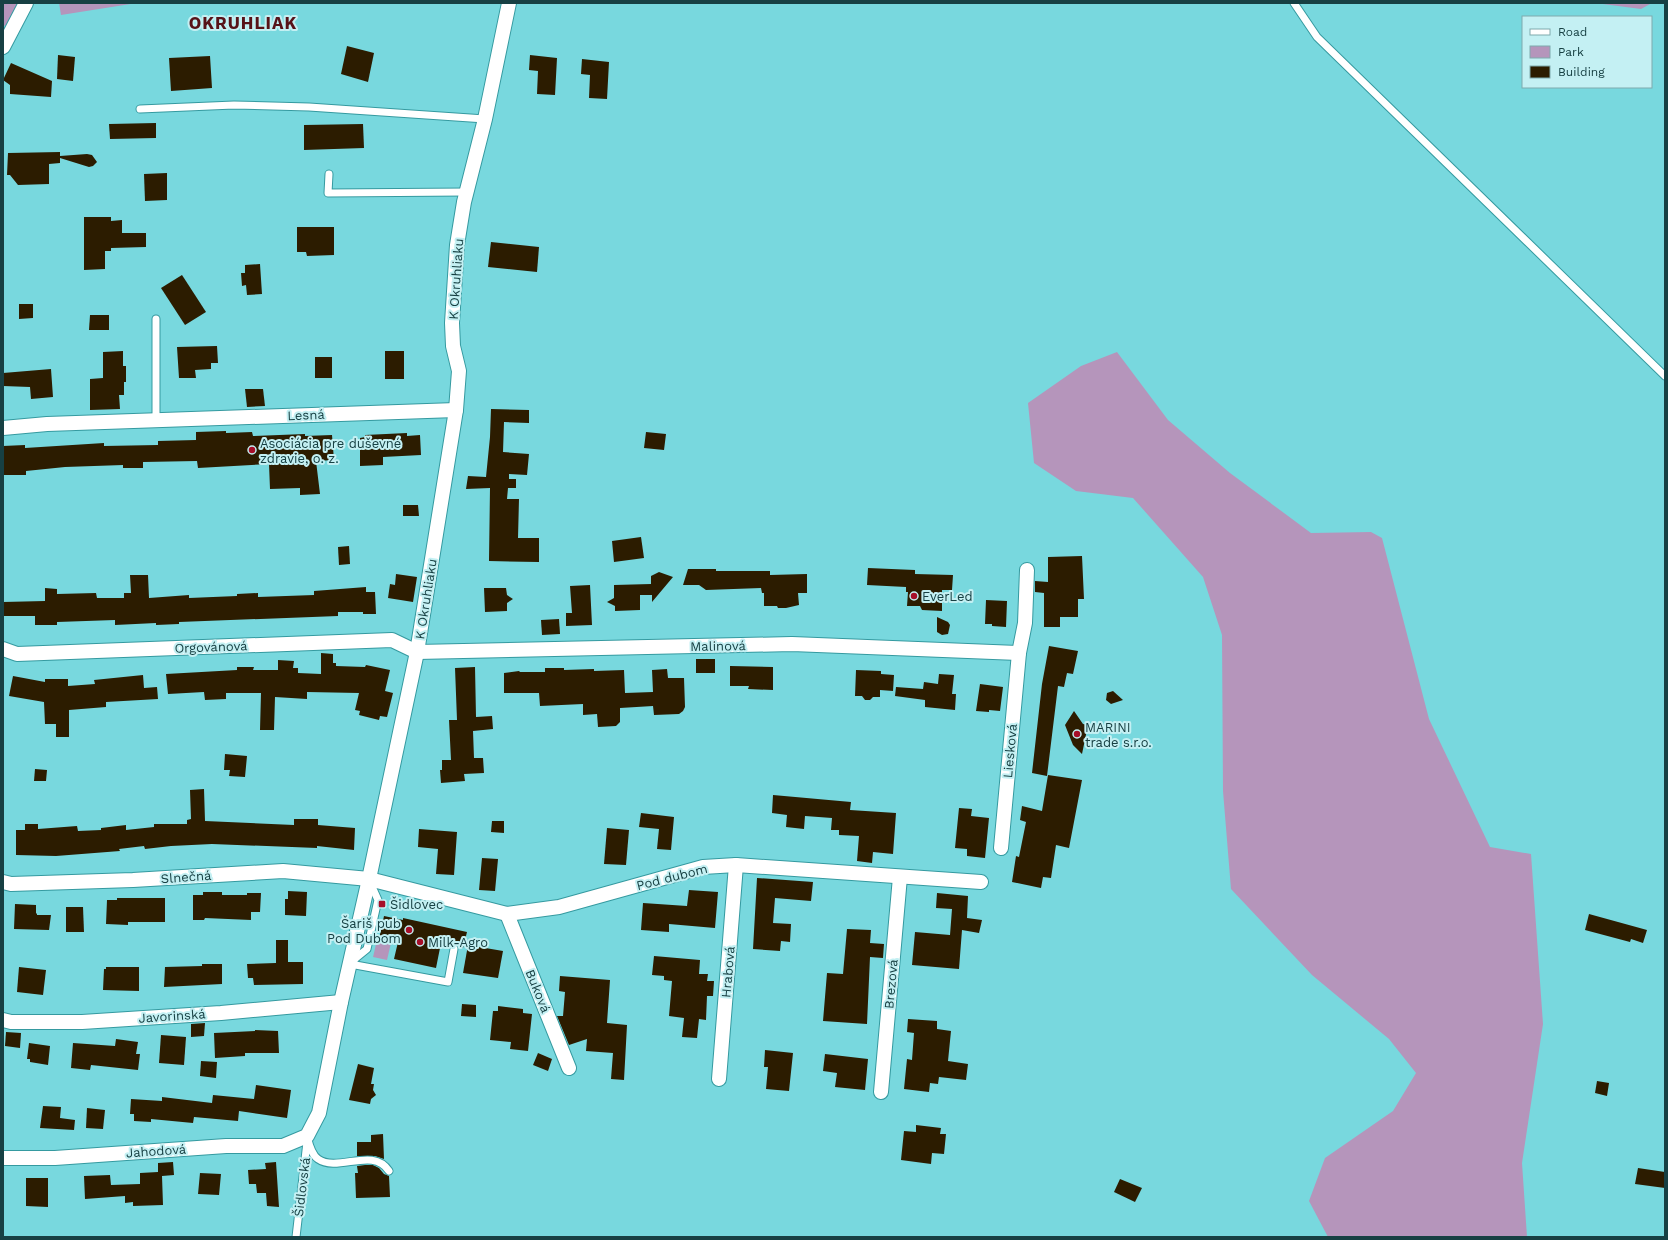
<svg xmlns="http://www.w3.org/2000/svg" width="1668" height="1240" viewBox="0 0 1668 1240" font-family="'Work Sans',sans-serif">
<rect width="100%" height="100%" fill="#78d8de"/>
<g fill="#b595bb">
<path d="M3 3H28L20 14 3 27Z"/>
<path d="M59 3H137L61 15Z"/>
<path d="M1595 3H1652L1641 9Z"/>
<path d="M1117 352 1168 420 1230 473 1311 533 1371 532 1382 538 1429 719 1490 847 1531 854 1543 1024 1522 1163 1527 1237H1328L1309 1201 1325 1158 1393 1111 1416 1073 1389 1039 1312 975 1231 889 1223 791 1222 635 1203 577 1133 498 1076 491 1034 463 1028 403 1081 366Z"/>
<path d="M377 940 391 943 387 960 373 957Z"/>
</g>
<g fill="#2c1c00">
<path d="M347 46 374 53 368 82 341 74Z"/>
<path d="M58 55 75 57 73 81 57 79Z"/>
<path d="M530 55 557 58 555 95 537 94 538 71 529 70Z"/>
<path d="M210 56 212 88 171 91 169 58Z"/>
<path d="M582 59 609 62 607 99 589 98 590 75 581 74Z"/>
<path d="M11 63 52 81 51 97 10 94V85L3 80Z"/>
<path d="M156 123V138L110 139 109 124Z"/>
<path d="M363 124 364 148 304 150V125Z"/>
<path d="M60 152V156L87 154 92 155 97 162 93 166 89 167 60 158V163L49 164V184L18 185 10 175H7L8 153Z"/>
<path d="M167 173V200L145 201 144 174Z"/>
<path d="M84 217H111V221L122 220V233H146V247L111 248V251H105V269L84 270Z"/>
<path d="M297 227H334V255L307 256 306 252H297Z"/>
<path d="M491 242 539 247 537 272 488 267Z"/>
<path d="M260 264 262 294 247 295 246 285 242 286 241 273H245V265Z"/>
<path d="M182 275 206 312 185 325 161 288Z"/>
<path d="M19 304H33V318L19 319Z"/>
<path d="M90 315H109V330H89Z"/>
<path d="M217 346 218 363H211V369L195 370 196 378H179L177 347Z"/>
<path d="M123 351V366H126V382H124V395H119L120 409 90 410V379L103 378V352Z"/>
<rect x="385" y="351" width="19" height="28"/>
<rect x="315" y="357" width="17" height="21"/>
<path d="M51 369 53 397 31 399 30 387 3 386V373Z"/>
<path d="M245 389H263L265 406 247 407Z"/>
<path d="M491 409 529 410V423L504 422 503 452 529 454 527 475 509 474V479H516V488H508L507 499H519L518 538H539V562L489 561 490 488 466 489 468 476 486 477 490 437Z"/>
<path d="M226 431V433L252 432 253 436 305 434V436L332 435 334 460 316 461 320 494 300 495V488L270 489 269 464 198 468 197 461 143 462V468H123V465L65 467 26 471V475H4L3 446 25 445V448L104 443V446L158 445V441L196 440V432Z"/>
<path d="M646 432 666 434 664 450 644 448Z"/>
<path d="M407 433V436L420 435 421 455 383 457V465L360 466V438L365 437V435Z"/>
<path d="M403 505H418L419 516H403Z"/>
<path d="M641 537 644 558 614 562 612 541Z"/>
<path d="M349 546 350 564 339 565 338 547Z"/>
<path d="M1082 556 1084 599H1078V617H1060V627H1044V593L1035 592V581L1048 582V557Z"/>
<path d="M868 568 915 570V574L953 575 952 590H942V611L922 610 920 606H907L908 592H906V587L867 585Z"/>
<path d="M688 569H716V571H770V575L807 574V593H798L799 605 786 608H778L777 606H764V593H762L761 588 706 590 699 585H683Z"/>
<path d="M659 572 673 577 652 602V595H640V610L615 611V606L607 602 614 598V585L651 584V576Z"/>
<path d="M396 574 417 577 413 602 388 598 390 584 395 585Z"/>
<path d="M130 575H148L149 598 189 595V598L237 596V594L258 593V597L314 595V591L366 587V592H375L376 614H363V612H338V616L179 622V624L156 625V623L115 625V620L57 622V625H35V616H3V602L45 601V588L57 589V594L96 593 97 598H124V593H131Z"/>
<path d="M590 585 592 625 566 626V613H572L570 586Z"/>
<path d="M484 588H506L507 595 513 599 507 603V611L485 612Z"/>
<path d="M986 600 1007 601 1006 627 992 626V624H985Z"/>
<path d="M937 617 948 622 950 625 948 634 942 635 937 632Z"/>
<path d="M559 619 560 634 542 635 541 620Z"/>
<path d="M1049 646 1078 651 1073 674 1067 673 1064 687 1058 686 1047 776 1032 773 1042 684Z"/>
<path d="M321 653 333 654V663H336V666L365 667 366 665 390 670 385 691 393 693 387 717 380 716 379 720 359 715 360 711 355 710 359 693 307 692V699L275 697 274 730H260L261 693H226V699L205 700 204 692 168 694 166 674 237 670V667H254L253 670H278V660L294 661 293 668H298V673L321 674Z"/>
<rect x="696" y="659" width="19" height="14"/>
<path d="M730 666 773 667V690L748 689 749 686H730Z"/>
<path d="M475 667 476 717 492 716 493 729 473 731 474 758H483L484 773 464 774 465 781 441 783 440 770H442V760H451L449 720H457L455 668Z"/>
<path d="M545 668H564V670L594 669V671L624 670 625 693 653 692 652 670 667 669 668 678H684L685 707 683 711 679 714 654 715 653 706 620 708V722L616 726 598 727 597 714 583 715V704L540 706 539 693H504V673L519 671 520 672H545Z"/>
<path d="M856 670 881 671V674L894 675 893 691 880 690V697H873L870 700H865L862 696H855Z"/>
<path d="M939 674 954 675 952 694H956L955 710 925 707V700L895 696 896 687 923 689 924 682 938 684Z"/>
<path d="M143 675 144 688 157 687 158 699 106 702V707L69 710V737H56V724H45L44 702 9 696 13 676 45 682V679H68V686L95 684 94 680Z"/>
<path d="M980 684 1003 687 1000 711 989 710V712L976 711Z"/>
<path d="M1113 691 1123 700 1111 704 1106 700 1107 693Z"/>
<path d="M1074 711 1083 724 1088 725 1082 754 1073 745 1065 725Z"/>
<path d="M225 754 247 756 245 777 229 776 230 770H224Z"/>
<path d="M35 769 47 770 46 781H34Z"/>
<path d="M1048 775 1082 780 1069 848 1056 845 1051 878 1043 877 1041 888 1012 882 1016 856 1019 857 1026 822 1020 820 1022 806 1042 811Z"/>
<path d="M204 789 205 821 294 825V819H318V825L355 828 354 850 317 846V848L212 844 171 846 145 849 144 846 119 849 120 851 56 856 16 855V830H25V824H38V829L77 826 78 831 101 830V828L126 825V830L154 827V824H187V820L191 819 190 790Z"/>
<path d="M773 795 851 802 850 810 896 813 893 854 873 852 872 863 857 861 859 836 839 835V830H831L832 818 805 816 804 829 786 827 787 815 772 813Z"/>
<path d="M959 808 972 809 971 816 989 818 985 858 967 856V849L955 848Z"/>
<path d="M641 813 674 817 671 850 657 849 659 829 639 827Z"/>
<path d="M492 821H504V833L491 832Z"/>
<path d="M607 828 629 830 626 865 604 864Z"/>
<path d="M419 829 457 832 454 875 436 874 438 849 418 847Z"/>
<path d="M482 858 498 859 495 891 479 890Z"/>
<path d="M757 878 813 882 811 901 775 898 773 923 791 924 790 942 781 941 780 951 753 949Z"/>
<path d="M689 890 718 892 715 928 669 924V932L641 930 643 903 687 906Z"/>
<path d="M288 891 307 892 306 916 285 915V899H288Z"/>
<path d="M203 892H222V895H247V893H261L260 912H251V920L205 918 204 920H193V895H203Z"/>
<path d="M937 893 968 896 967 918 982 920 979 933 962 930 959 969 912 965 915 932 950 935 952 909 936 908Z"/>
<path d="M117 898H165V922H128V925L106 924 107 900H117Z"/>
<path d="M15 904 36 905V914L37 913V915H51L49 930 14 929Z"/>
<path d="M66 907H83L84 932H66Z"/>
<path d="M1589 914 1647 930 1643 943 1631 939 1630 942 1585 930Z"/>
<path d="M384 916 403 920V918L467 932 463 948 459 947 455 944 451 945 441 943 436 968 394 959 398 942 379 939Z"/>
<path d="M847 929 871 930 870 943 884 944 883 958 870 957 867 1024 823 1021 827 973 843 974Z"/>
<path d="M276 940H288V962H303V984L254 985 253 978H248L247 964 276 963Z"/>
<path d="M468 945 503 951 498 978 463 973Z"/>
<path d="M654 956 700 960 699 974H708L707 981H714L713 996H707L706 1020 699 1019 697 1038 682 1037 684 1018 669 1016 672 981 664 980V976L652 975Z"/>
<path d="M202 964H222V984L164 987 165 967 202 966Z"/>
<path d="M19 967 46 970 43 995 17 992Z"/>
<path d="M106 967H139V991L103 990 104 969H106Z"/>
<path d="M560 976 610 980 607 1023 627 1025 624 1080 611 1079 613 1053 586 1051 587 1039 569 1045 557 1016H563L565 992 559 991Z"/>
<path d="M462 1004 476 1005V1017L461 1016Z"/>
<path d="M498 1006 523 1009V1013L532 1014 528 1051 510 1049 511 1042 490 1040 493 1011H498Z"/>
<path d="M908 1019 937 1021V1029L951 1031 948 1061 968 1064 966 1080 939 1077 938 1084 930 1083 929 1092 904 1089 907 1059 912 1060 914 1033 907 1032Z"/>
<path d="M205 1023 204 1036 191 1037V1024Z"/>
<path d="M255 1030 278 1031 279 1053H245V1056L215 1058 214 1033 255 1031Z"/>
<path d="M6 1032 21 1033 20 1048 5 1046Z"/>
<path d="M161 1035 186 1037 184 1065 159 1063Z"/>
<path d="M116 1039 138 1042 136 1054H140L138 1070 91 1065 90 1070 71 1068 73 1043 115 1046Z"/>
<path d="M29 1043 50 1046 48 1065 30 1062V1059H27Z"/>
<path d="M765 1050 793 1053 789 1091 766 1089 768 1067H764Z"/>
<path d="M538 1053 552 1059 548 1071 533 1065Z"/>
<path d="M825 1054 868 1059 865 1090 835 1087 837 1073 823 1071Z"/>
<path d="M201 1061 217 1062 216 1078 200 1076Z"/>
<path d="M358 1064 374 1068 371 1084H374L373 1090 376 1095 371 1099 370 1104 349 1100Z"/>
<path d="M1597 1081 1609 1083 1607 1096 1595 1093Z"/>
<path d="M256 1085 291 1090 287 1118 239 1111 238 1121 194 1117 193 1123 151 1119V1122L134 1121V1114H130L131 1099 162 1101V1097L212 1103 213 1095 254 1099Z"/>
<path d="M43 1106 61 1107 60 1118 75 1120 74 1130 40 1128Z"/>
<path d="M87 1108 105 1110 103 1129 86 1128Z"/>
<path d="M916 1125 941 1128 940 1134H946L944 1154 932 1153 931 1164 901 1160 904 1131 916 1132Z"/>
<path d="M383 1134 384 1159 375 1156H357V1142H371V1135Z"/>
<path d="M173 1162 174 1175 162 1176 163 1205 133 1206V1202L125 1203V1196L85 1199 84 1176 110 1175 111 1185 140 1184V1173L158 1172V1163Z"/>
<path d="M276 1162 279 1207 267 1206 266 1193H257L256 1184H249L248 1170 266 1169 265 1163Z"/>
<path d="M365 1165H373L379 1168 384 1174 389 1176 390 1197 356 1198 355 1173H358L357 1166Z"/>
<path d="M1638 1168 1665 1172V1188L1635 1184Z"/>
<path d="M200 1173 221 1174 219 1195 198 1194Z"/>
<path d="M26 1178H48V1207L26 1206Z"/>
<path d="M1120 1179 1142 1188 1135 1202 1114 1192Z"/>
</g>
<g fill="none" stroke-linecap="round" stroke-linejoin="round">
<defs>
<g id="lane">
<path d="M1294 3 1317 37 1665 376"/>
<path d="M140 109 234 105 309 107 485 119"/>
<path d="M329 174 328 193 467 192"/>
<path d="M156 421V319"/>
<path d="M351 962 367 949 378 900 370 882"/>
<path d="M350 964 448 982 454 949"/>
<path d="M307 1136C309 1144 311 1154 318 1159 338 1173 373 1146 389 1171"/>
<path d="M296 1237 307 1142"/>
</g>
<g id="street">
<path d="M3 47 26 3"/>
<path d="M3 428 47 424 456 410"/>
<path d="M3 649 17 654 392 640 417 652 792 644 1019 653"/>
<path d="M1001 848 1019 653 1025 623 1027 570"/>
<path d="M3 882 11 884 133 880 283 871 369 879 507 914 559 907 703 867 736 865 981 882"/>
<path d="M507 914 569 1068"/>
<path d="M3 1020 11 1022H82L221 1013 341 1002"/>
<path d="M719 1079 736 865"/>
<path d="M881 1092 900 877"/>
<path d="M3 1158H55L226 1146H283L307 1136 319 1113 341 1002 369 879 417 652 456 410 459 371 453 346 452 323 457 245 464 202 485 119 509 3"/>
</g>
</defs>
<use href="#lane" stroke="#359aa0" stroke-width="9"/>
<use href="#street" stroke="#359aa0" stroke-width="16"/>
<use href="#lane" stroke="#fff" stroke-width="7"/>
<use href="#street" stroke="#fff" stroke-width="14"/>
</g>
<g fill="#a70e29" stroke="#c4f0f3" stroke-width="1.5">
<circle cx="252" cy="450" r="4"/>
<circle cx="914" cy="596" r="4"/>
<circle cx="1077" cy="734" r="4"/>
<rect x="378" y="900" width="8" height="8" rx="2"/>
<circle cx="409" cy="930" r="4"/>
<circle cx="420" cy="942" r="4"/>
</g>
<g text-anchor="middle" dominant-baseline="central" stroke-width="4" stroke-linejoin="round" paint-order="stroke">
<g font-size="13" fill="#174043" stroke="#c4f0f3">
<text transform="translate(456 279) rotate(-86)">K Okruhliaku</text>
<text transform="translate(306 415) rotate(-2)">Lesná</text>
<text transform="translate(426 599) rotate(-81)">K Okruhliaku</text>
<text transform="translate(718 646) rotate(-1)">Malinová</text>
<text transform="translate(211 647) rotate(-2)">Orgovánová</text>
<text transform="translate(1010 751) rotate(-85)">Liesková</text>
<text transform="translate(186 877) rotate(-4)">Slnečná</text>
<text transform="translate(672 877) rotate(-14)">Pod dubom</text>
<text transform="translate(728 972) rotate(-85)">Hrabová</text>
<text transform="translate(891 984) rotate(-85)">Brezová</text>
<text transform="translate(538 991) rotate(68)">Buková</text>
<text transform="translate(172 1016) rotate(-4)">Javorinská</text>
<text transform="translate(156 1151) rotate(-4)">Jahodová</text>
<text transform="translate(302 1187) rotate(-83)">Šidlovská</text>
</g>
<g font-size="13" fill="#174043" stroke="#c4f0f3" text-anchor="start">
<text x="260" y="443">Asociácia pre duševné<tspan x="260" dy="15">zdravie, o. z.</tspan></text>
<text x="922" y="596">EverLed</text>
<text x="1085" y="727">MARINI<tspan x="1085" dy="15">trade s.r.o.</tspan></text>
<text x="390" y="904">Šidlovec</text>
<text x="401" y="923" text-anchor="end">Šariš pub<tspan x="401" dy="15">Pod Dubom</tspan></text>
<text x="428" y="942">Milk-Agro</text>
</g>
<g font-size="17" font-weight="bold" letter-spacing="1" fill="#571218" stroke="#c4f0f3">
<text x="243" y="23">OKRUHLIAK</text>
</g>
</g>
<rect width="1668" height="1240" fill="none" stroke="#174043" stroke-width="8"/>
<rect x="1522" y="16" width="130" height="72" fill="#c4f0f3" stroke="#7faaad"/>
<rect x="1530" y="29" width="20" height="6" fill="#ffffff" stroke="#7faaad"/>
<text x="1558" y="36" font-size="12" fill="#174043">Road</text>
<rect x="1530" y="46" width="20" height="12" fill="#b595bb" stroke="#7faaad"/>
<text x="1558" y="56" font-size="12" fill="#174043">Park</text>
<rect x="1530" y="66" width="20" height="12" fill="#2c1c00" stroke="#7faaad"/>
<text x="1558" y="76" font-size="12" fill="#174043">Building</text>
</svg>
